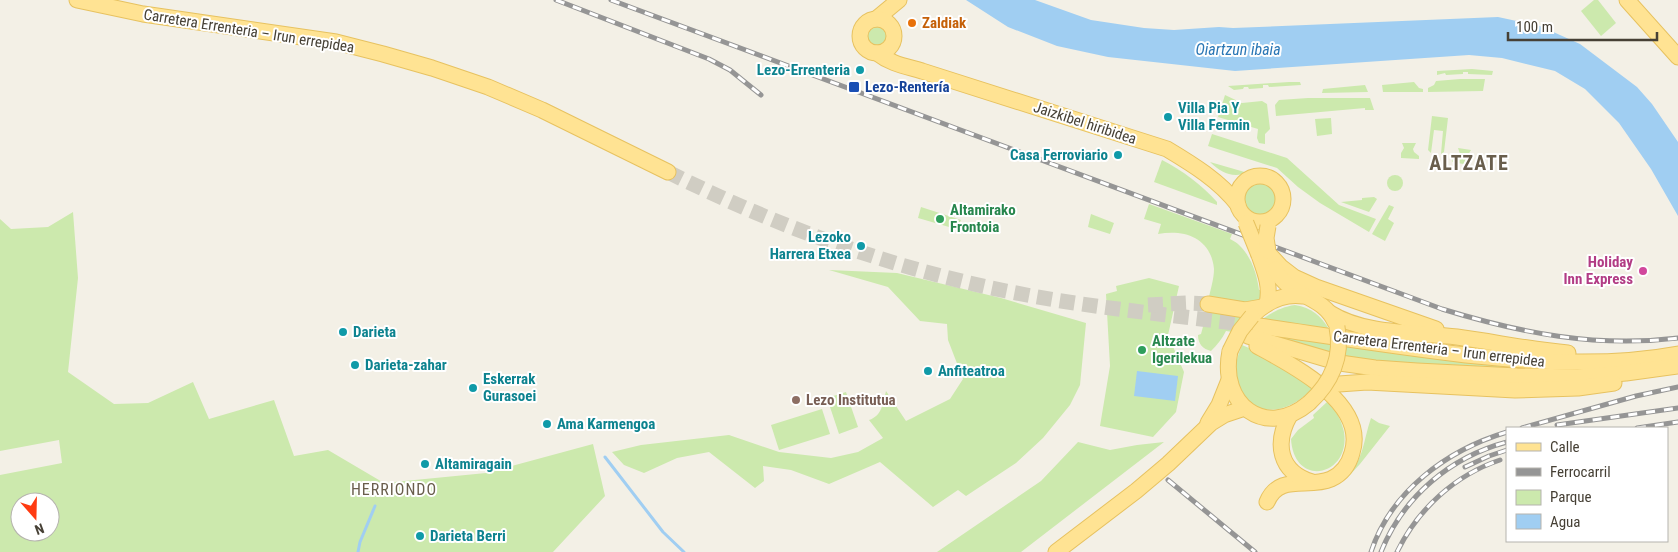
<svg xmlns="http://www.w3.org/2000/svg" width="1678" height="552" viewBox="0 0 1678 552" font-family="'Roboto Condensed',sans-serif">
<rect width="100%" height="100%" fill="#f3f0e6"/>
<g fill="#cce9ad" fill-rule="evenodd">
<path d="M1594 0H1598L1616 23 1601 36 1581 11Z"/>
<circle cx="877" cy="36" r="10"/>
<path d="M1472 69 1493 71 1492 75 1468 74V72H1463V74L1446 75 1445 73 1437 75V71Z"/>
<path d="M1460 79H1485L1483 91 1428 92V88L1434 85 1436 81Z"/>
<path d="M1289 82H1300L1301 85 1269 87 1268 85H1263V88L1249 89 1248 87H1244L1243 89 1234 90 1228 86Z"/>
<path d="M1414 82 1419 88 1423 89V92H1383L1382 85Z"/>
<path d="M1365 85 1368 92 1322 93 1323 89Z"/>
<path d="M1225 95 1242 103 1262 101 1267 104 1270 129 1265 134V144L1259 143 1257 138 1258 129 1218 117Z"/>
<path d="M1308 98H1370L1374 110H1365V108L1276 116 1275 105 1279 100Z"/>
<path d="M1432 116 1448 118 1444 152 1441 154 1443 131 1434 130 1431 153 1428 150Z"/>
<path d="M1331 118 1332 134 1317 136 1315 119Z"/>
<path d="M1212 134 1287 158 1339 205 1376 219 1369 232 1320 203 1298 187 1277 168 1208 146Z"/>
<path d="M1402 143H1416L1413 149 1414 152 1419 156V159L1401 158V153L1404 148Z"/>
<path d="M1458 148 1471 150 1468 155 1470 160 1469 165 1452 162V159L1456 158 1460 154Z"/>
<path d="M1162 160C1182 170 1202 185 1217 202V205L1154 182Z"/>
<path d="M1210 162 1248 173C1231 178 1222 173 1210 162Z"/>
<circle cx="1395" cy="183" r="8"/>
<circle cx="1260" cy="199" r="17"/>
<path d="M1374 197 1377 199 1369 212 1341 202 1362 200V198Z"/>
<path d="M1149 204 1232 234 1230 239C1248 247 1257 272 1259 290H1262L1260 298 1256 302 1235 303 1209 297C1211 288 1214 278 1214 269 1211 238 1185 229 1158 234L1161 224 1144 219Z"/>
<path d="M1389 205 1394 207 1388 219 1394 223 1385 241 1372 234Z"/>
<path d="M921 207 961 220 956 229 918 218Z"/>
<path d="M73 212 78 278 68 372 114 404 148 403 193 382 209 419 274 400 294 456 328 450 384 483 486 473 593 444 605 496 553 552H0V475L62 463 59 440 0 451V219L11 229 48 227ZM20 502H50V532H20Z"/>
<path d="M1091 214 1114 223 1110 234 1088 227Z"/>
<path d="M829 270 897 273 1001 298 1086 323 1080 385 1070 405 1043 438 1016 463 966 496 958 490 933 507 880 462 829 484 791 470 763 466 764 481 755 488 709 452 677 458 644 473 624 465 612 452 641 445 729 435 779 452 831 458 858 452 883 438 869 420C882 416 883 403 886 391L906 421 950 399 963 379 948 340 947 324 920 321 888 287Z"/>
<path d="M1149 278 1179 286 1168 335 1184 372 1176 412 1153 437 1100 426 1110 366 1106 294 1117 291 1116 286Z"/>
<path d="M1295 305C1312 308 1320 315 1329 329L1261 320C1273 312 1281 307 1295 305Z"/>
<path d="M1207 312 1244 316 1232 332 1226 331C1222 339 1217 345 1211 351 1203 349 1198 344 1198 335L1201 334Z"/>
<path d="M1269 333 1505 365V368L1360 361 1269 336Z"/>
<path d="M1242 345C1267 356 1293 369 1312 389 1291 411 1257 422 1241 389 1233 373 1235 362 1242 345Z"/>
<path d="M846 392 858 427 839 434 827 398Z"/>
<path d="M1327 402C1336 410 1341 419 1344 432 1351 476 1294 489 1291 439L1298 430 1314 418 1313 415Z"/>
<path d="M822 409 830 434 779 450 771 425Z"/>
<path d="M1371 418 1379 423 1390 426 1360 464 1348 477C1364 457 1363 442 1371 418Z"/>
<path d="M1078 442 1110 450 1137 445 1164 442 1021 552H937L1041 481Z"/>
</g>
<g fill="#a0cef2">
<path d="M966 0H1035L1091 20 1144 28 1174 30 1219 27 1233 28 1498 17 1540 26 1580 44 1637 87 1652 104 1678 142V216L1651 169 1619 123 1585 89 1555 71 1502 58 1469 55 1235 71 1108 57 1057 46 1008 27Z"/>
<path d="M1137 371 1178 376 1175 401 1134 396Z"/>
</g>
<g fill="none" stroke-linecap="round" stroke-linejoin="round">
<g stroke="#a0cef2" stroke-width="3">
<path d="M605 457 663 532 684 552"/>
<path d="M358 552 360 542 375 506"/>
</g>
<g stroke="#d0cdc3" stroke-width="15" stroke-dasharray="15 8" stroke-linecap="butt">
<path d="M668 172C776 226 888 267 1006 291 1089 308 1174 315 1258 326"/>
<path d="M1148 305 1187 303 1208 304"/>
</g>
<defs>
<g id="major">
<path d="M77 0 143 14 336 42 383 54 432 68 488 87 542 110 668 172"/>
<path d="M1627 0 1678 57"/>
<path d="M876 19 899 0"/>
<circle cx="877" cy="36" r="17"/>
<path d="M877 53C891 64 905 66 922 71L1167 149C1192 164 1220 181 1238 205"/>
<circle cx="1260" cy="199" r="23"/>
<path d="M1259 255C1265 272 1271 286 1267 304"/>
<path d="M1270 255 1281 267 1294 277 1316 287 1436 329"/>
<path d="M1275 269C1291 299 1322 294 1335 322"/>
<path d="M1208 304 1245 310 1262 307"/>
<path d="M1330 313C1365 335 1416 332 1457 337 1495 342 1531 350 1568 353"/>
<path d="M1252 316C1266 302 1282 293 1303 296"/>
<path d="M1259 326C1328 336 1397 347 1466 355 1536 362 1608 367 1678 354"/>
<path d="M1248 336 1340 363 1375 368 1417 371 1517 376 1578 377 1626 373 1678 366"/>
<path d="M1257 346C1292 365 1368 403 1352 453 1349 464 1342 474 1331 479 1308 489 1279 473 1267 502"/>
<path d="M1230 351C1219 404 1265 440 1309 403"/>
<path d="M1339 384 1367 382 1515 390 1578 388 1614 383"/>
<path d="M1290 415C1274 443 1279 472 1312 482"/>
<path d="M1208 423 1219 405 1229 380"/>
<path d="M1056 552 1136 491 1168 464 1211 423 1224 415 1245 408"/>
</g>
</defs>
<use href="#major" stroke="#e7c260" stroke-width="17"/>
<use href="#major" stroke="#ffe393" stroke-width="15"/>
<defs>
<g id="rail">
<path d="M556 0 709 59 730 70 761 95"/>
<path d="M611 0 1442 309C1520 333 1596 348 1678 338"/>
<path d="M1557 425 1678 408"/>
<path d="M1522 428 1636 396 1678 387"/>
<path d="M1637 428 1678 422"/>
<path d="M1465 467 1489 456 1507 450"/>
<path d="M1168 480 1255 552"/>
<path d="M1371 552C1391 491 1447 450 1507 432"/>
<path d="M1381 552C1403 497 1450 457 1507 442"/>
<path d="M1397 552C1418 509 1455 475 1500 460"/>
</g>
</defs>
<use href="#rail" stroke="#959595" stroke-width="5"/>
<use href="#rail" stroke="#fff" stroke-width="3" stroke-dasharray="9" stroke-linecap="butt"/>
<defs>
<g id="major-bridge">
<path d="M1246 223 1259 255"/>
<path d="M1268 226 1266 238 1268 251"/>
<path d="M1230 351 1240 331 1252 316"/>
<path d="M1309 403C1331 383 1343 357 1337 327"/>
</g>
</defs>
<use href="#major-bridge" stroke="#e7c260" stroke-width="17" stroke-linecap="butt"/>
<use href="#major-bridge" stroke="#ffe393" stroke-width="15"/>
</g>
<circle fill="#e8710a" stroke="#fff" stroke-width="2" cx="912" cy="23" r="5"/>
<g fill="#0f9aa8" stroke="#fff" stroke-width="2">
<circle cx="860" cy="70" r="5"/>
<circle cx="1168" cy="117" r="5"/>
<circle cx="1118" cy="155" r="5"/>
<circle cx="861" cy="246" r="5"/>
<circle cx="343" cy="332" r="5"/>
<circle cx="355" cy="365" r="5"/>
<circle cx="928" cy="371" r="5"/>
<circle cx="473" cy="388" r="5"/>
<circle cx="547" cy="424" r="5"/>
<circle cx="425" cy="464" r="5"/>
<circle cx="420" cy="536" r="5"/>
</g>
<rect fill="#1a4fb4" stroke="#fff" stroke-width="2" x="848" y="81" width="12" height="12" rx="2.5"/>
<g fill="#2e9e5b" stroke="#fff" stroke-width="2">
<circle cx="940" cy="219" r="5"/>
<circle cx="1142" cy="350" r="5"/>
</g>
<circle fill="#d1479c" stroke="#fff" stroke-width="2" cx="1643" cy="271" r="5"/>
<circle fill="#8d6e63" stroke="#fff" stroke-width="2" cx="796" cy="400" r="5"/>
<g text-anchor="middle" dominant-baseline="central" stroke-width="4" stroke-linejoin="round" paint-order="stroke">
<g font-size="15" font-weight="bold" fill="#c56008" stroke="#fff" text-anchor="start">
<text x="922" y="23">Zaldiak</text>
</g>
<g font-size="15" fill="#464035" stroke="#fff">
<text transform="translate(249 31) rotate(9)">Carretera Errenteria – Irun errepidea</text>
<text transform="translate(1085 123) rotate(18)">Jaizkibel hiribidea</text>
<text transform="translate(1439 349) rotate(7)">Carretera Errenteria – Irun errepidea</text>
</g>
<g font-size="15" font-weight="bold" fill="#0d838f" stroke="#fff" text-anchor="start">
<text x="850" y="70" text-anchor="end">Lezo-Errenteria</text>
<text x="1178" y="108">Villa Pia Y<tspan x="1178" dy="17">Villa Fermin</tspan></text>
<text x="1108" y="155" text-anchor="end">Casa Ferroviario</text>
<text x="851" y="237" text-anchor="end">Lezoko<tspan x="851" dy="17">Harrera Etxea</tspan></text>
<text x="353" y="332">Darieta</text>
<text x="365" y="365">Darieta-zahar</text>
<text x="938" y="371">Anfiteatroa</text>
<text x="483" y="379">Eskerrak<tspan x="483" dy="17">Gurasoei</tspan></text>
<text x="557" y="424">Ama Karmengoa</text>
<text x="435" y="464">Altamiragain</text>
<text x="430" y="536">Darieta Berri</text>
</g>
<g font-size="15" font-weight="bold" fill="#164399" stroke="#fff" text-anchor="start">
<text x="865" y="87">Lezo-Rentería</text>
</g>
<g font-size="15" font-weight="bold" fill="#27864d" stroke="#fff" text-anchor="start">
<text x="950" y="210">Altamirako<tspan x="950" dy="17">Frontoia</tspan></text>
<text x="1152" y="341">Altzate<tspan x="1152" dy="17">Igerilekua</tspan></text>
</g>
<g font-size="15" font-weight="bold" fill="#b23c85" stroke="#fff" text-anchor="end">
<text x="1633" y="262">Holiday<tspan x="1633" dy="17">Inn Express</tspan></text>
</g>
<g font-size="15" font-weight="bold" fill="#785e54" stroke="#fff" text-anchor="start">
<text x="806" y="400">Lezo Institutua</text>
</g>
<g font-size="16" font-style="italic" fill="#2b77b5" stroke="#fff">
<text x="1238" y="49">Oiartzun ibaia</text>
</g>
<g font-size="16" letter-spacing="1" fill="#695e4c" stroke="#fff">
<text x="394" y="489">HERRIONDO</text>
</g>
<g font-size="20" font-weight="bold" letter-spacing="1" fill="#695e4c" stroke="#fff">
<text x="1469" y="163">ALTZATE</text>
</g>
</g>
<rect x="1506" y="427" width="162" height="115" fill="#ffffff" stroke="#b5b3ae"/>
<rect x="1516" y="443" width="25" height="8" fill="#ffe393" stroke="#b5b3ae"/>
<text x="1550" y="452" font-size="15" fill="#464035">Calle</text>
<rect x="1516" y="468" width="25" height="8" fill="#959595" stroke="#b5b3ae"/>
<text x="1550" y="477" font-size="15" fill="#464035">Ferrocarril</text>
<rect x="1516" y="490" width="25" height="15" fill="#cce9ad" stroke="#b5b3ae"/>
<text x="1550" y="502" font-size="15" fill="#464035">Parque</text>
<rect x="1516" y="514" width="25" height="15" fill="#a0cef2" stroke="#b5b3ae"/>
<text x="1550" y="527" font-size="15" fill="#464035">Agua</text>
<g transform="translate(35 517) rotate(160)"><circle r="24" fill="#ffffff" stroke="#b5b3ae"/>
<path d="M0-4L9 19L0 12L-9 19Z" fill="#ff3b11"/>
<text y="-8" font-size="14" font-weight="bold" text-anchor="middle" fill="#464035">N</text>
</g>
<path d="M1508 32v8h149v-8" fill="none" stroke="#464035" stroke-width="2.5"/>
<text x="1516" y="32" font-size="15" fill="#464035" stroke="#ffffff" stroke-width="4" paint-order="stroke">100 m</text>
</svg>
